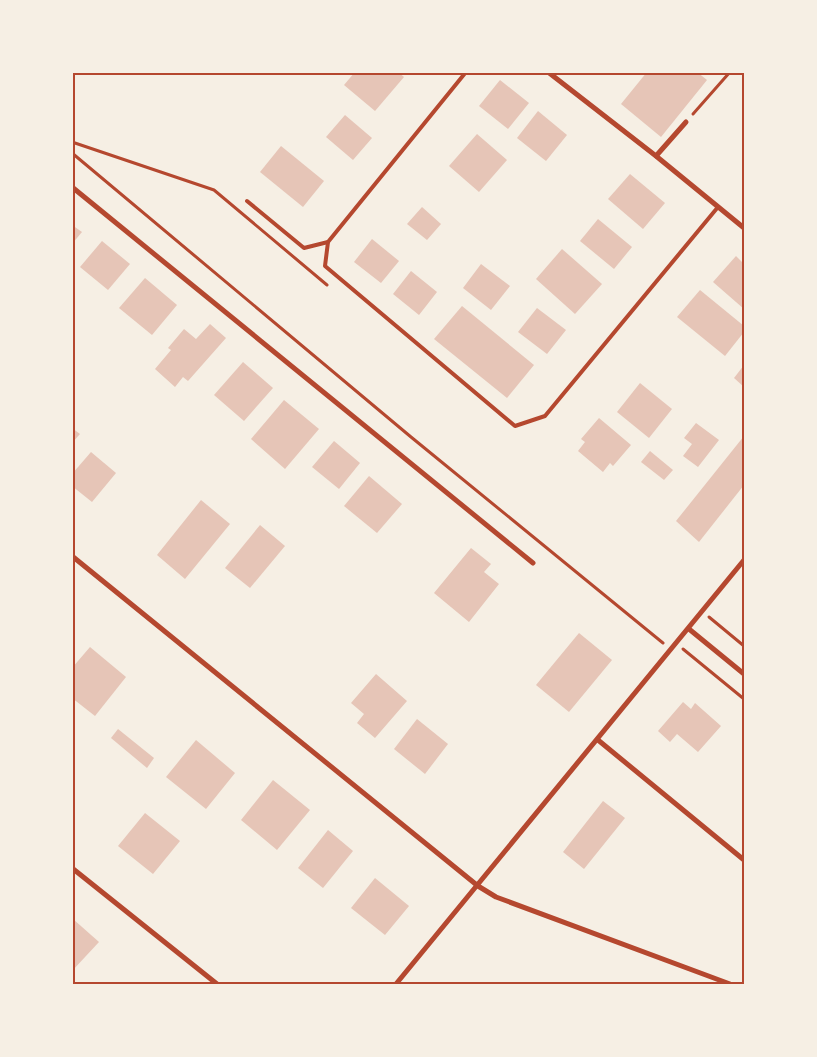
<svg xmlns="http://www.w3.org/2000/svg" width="817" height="1057" viewBox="0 0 817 1057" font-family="'Roboto Condensed',sans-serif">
<rect width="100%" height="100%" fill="#f6efe4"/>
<g fill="#e6c5b7">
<path d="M355 72H398L404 77 375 111 344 85Z"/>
<path d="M647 72H697L707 80 661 137 621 104Z"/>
<path d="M500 80 529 103 508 129 479 106Z"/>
<path d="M538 111 567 135 546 161 517 138Z"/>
<path d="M345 115 372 138 353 160 326 137Z"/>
<path d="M477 134 507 160 479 192 449 166Z"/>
<path d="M281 146 324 181 303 207 260 172Z"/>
<path d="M630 174 665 203 643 229 608 199Z"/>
<path d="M422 207 441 224 427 240 407 224Z"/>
<path d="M598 219 632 247 614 269 580 241Z"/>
<path d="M72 225 82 232 72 244Z"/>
<path d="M372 239 399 261 381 283 354 262Z"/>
<path d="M102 241 130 264 108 290 80 267Z"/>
<path d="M562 249 602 284 575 314 536 279Z"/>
<path d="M736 256 744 264V309L713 282Z"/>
<path d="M481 264 510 286 491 310 463 288Z"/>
<path d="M411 271 437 292 419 315 393 294Z"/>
<path d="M145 278 177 305 152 335 119 308Z"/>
<path d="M700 290 744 326V332L725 356 677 317Z"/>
<path d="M462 306 534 365 507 398 434 339Z"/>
<path d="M537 308 566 330 547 354 518 332Z"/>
<path d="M210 324 226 338 188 381 183 377 175 387 155 369 171 350 168 348 184 329 196 339Z"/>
<path d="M243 362 273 388 244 421 214 395Z"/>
<path d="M744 365V387L734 378Z"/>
<path d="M640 383 672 409 649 438 617 412Z"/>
<path d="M284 400 319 429 285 469 251 439Z"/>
<path d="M599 418 631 445 613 466 610 463 603 472 578 451 585 442 581 439Z"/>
<path d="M696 423 719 440 698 467 683 456 692 444 684 438Z"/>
<path d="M72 428 80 434 72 443Z"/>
<path d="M744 436V485L699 542 676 521Z"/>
<path d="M334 441 360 463 339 489 312 467Z"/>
<path d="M650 451 673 470 664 480 641 462Z"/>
<path d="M91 452 116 473 92 502 72 486V474Z"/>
<path d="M369 476 402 504 377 533 344 506Z"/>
<path d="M201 500 230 524 185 579 157 555Z"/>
<path d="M260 525 285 546 250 588 225 568Z"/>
<path d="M471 548 491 564 484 572 499 584 469 622 434 593Z"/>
<path d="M579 633 612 660 569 712 536 685Z"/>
<path d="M90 647 126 677 95 716 72 698V668Z"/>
<path d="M376 674 407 701 375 738 357 723 364 714 351 703Z"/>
<path d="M683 702 691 709 695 703 721 726 698 752 677 734 670 742 658 731Z"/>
<path d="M417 719 448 744 425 774 394 749Z"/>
<path d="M118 729 154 758 147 768 111 738Z"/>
<path d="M196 740 235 773 206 809 166 777Z"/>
<path d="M273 780 310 810 277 850 241 820Z"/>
<path d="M603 801 625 818 584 869 563 852Z"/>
<path d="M145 813 180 841 153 874 118 846Z"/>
<path d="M328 830 353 851 323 888 298 868Z"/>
<path d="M375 878 409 906 385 935 351 908Z"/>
<path d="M73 919 99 942 72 971V921Z"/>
</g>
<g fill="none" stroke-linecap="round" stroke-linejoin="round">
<g stroke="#b5482f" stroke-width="3">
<path d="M693 114 730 72"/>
<path d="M72 142 214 190 327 285"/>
<path d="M72 153 411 437 663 643"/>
<path d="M709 617 744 646"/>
<path d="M683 649 744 699"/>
</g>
<g stroke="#b5482f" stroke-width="4">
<path d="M466 72 328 242 325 266 515 426 545 416 718 207"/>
<path d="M247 201 304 248 328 242"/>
</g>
<g stroke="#b5482f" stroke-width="5">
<path d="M548 72 656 156 744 228"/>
<path d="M656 156 686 122"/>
<path d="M72 187 533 563"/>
<path d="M72 556 478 886 496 897 730 984"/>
<path d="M689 629 744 674"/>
<path d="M598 740 744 860"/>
<path d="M72 868 217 984"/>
<path d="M396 984 744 560"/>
</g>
</g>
<rect width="817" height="1057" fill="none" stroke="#f6efe4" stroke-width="148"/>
<rect x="74" y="74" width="669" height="909" fill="none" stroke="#b5482f" stroke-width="2"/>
</svg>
